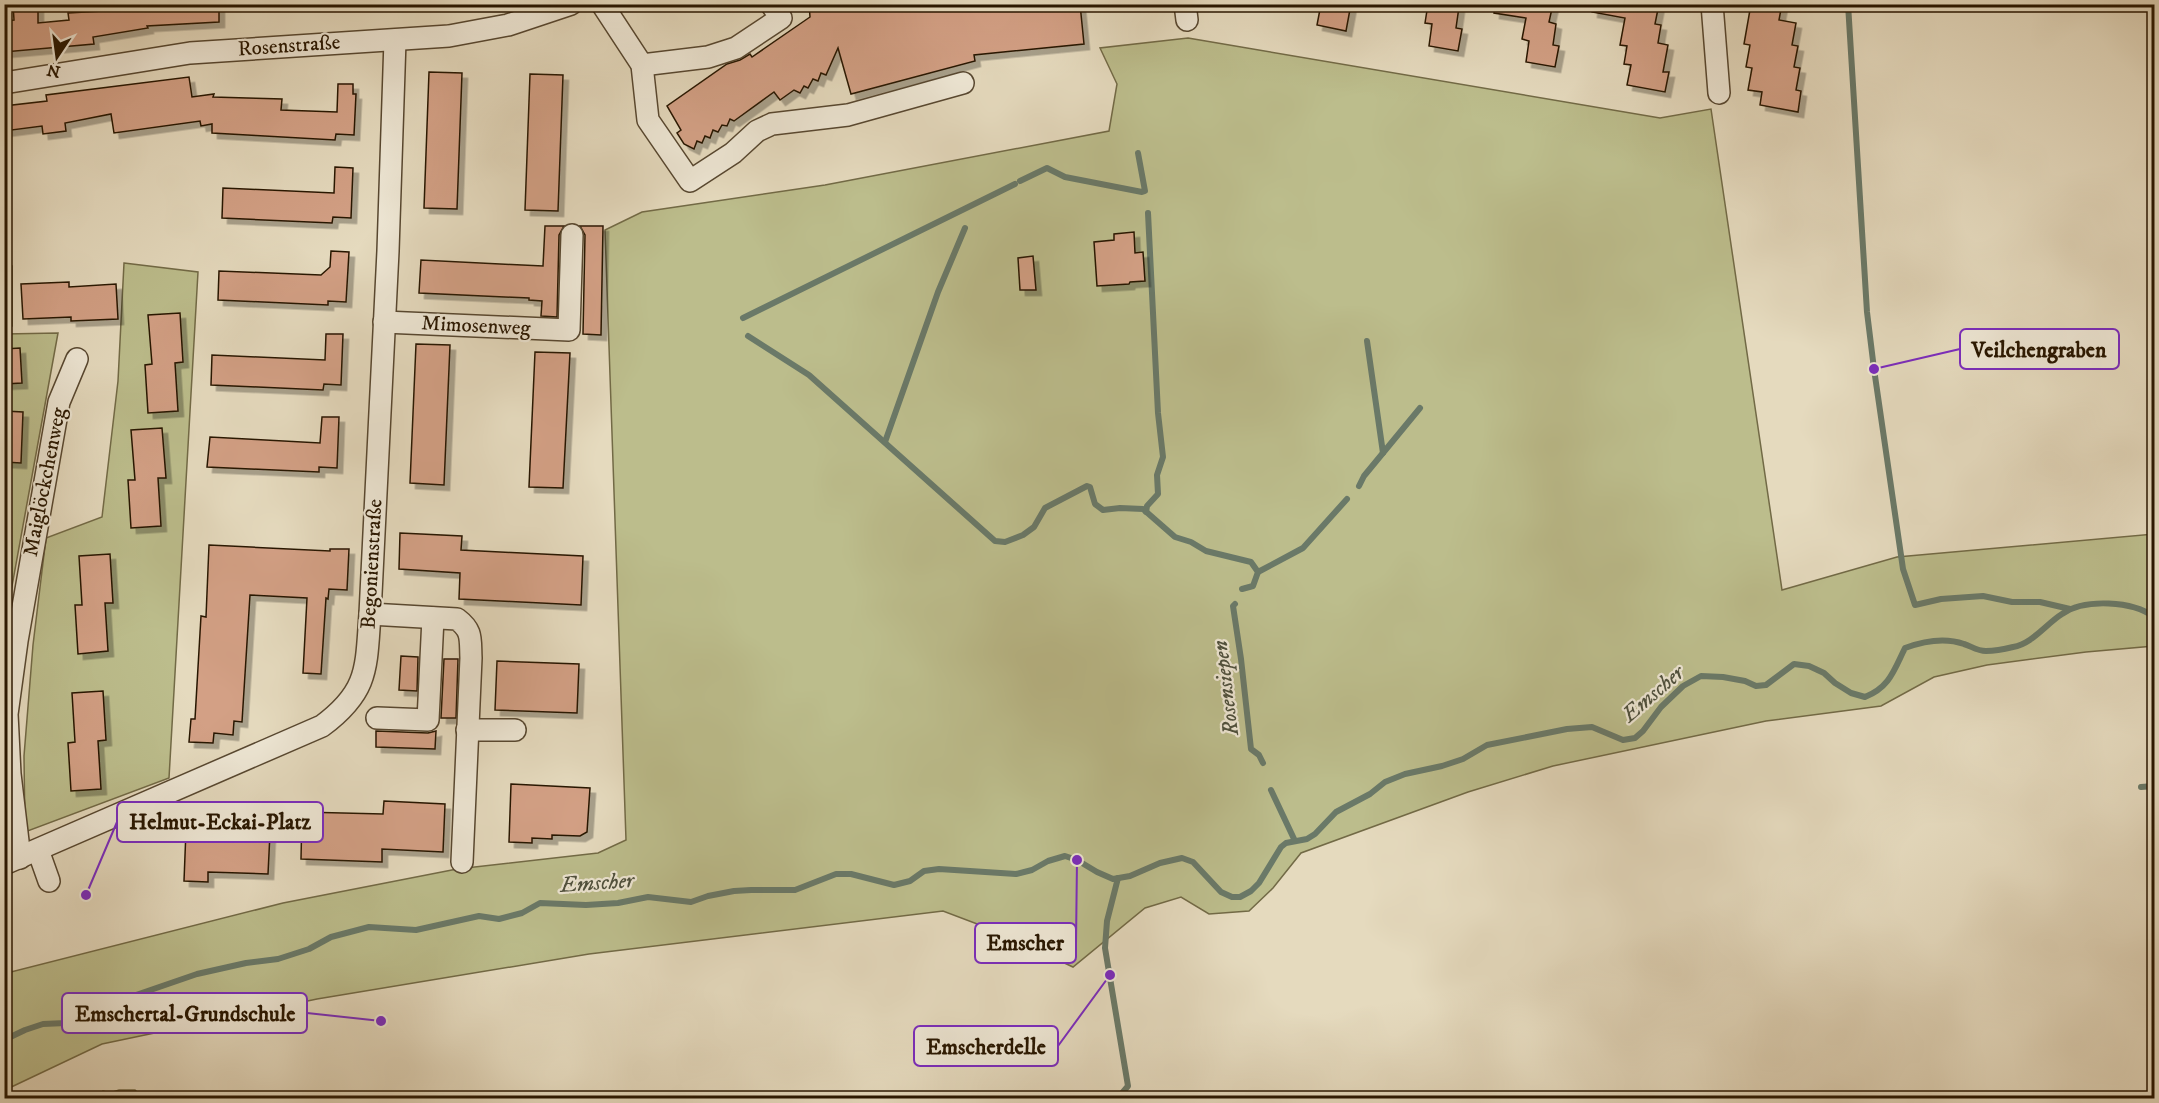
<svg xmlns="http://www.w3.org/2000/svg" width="2159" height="1103" viewBox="0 0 2159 1103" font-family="'IM FELL DW Pica',serif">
<defs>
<filter id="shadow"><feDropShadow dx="5.5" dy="5.5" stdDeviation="0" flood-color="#0004"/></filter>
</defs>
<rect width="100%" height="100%" fill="#e5dabe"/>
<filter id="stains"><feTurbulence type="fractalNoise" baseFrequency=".00333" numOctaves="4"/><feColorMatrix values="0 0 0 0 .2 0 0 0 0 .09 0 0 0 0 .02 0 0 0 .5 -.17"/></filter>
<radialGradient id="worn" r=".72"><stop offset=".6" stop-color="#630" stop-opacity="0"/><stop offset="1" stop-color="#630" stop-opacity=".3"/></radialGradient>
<g fill="#bcbd8c" stroke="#726a46" stroke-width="1.5">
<path d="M1188 38 1660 118 1711 109 1782 590 1897 557 2154 534V646L2086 652 1987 665 1934 677 1881 706 1766 721 1553 766 1468 792 1301 853 1273 888 1249 911 1209 914 1181 897 1145 908 1073 967 1001 933 943 911 589 954 317 999 102 1044 5 1090V970L11 972 283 903 457 869 598 853 626 840 605 230 642 212 825 185 1109 131 1117 84 1100 48Z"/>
<path d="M124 263 198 272 169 778 25 832 24 756 33 645 46 538 102 517 118 381Z"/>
<rect x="5" y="266" width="7" height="60"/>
<path d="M58 333 8 608 5 633V334Z"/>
<path d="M119 1090H135L143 1098H93L103 1091 110 1093Z"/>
</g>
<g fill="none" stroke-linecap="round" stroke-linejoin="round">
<g stroke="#6a7968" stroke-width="6">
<path d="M1848 4 1867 312 1874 369 1903 569 1915 605 1941 599 1983 596 2012 602H2040L2070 609"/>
<path d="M1020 181 1047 168 1065 177 1142 192 1145 191 1138 153"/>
<path d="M743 318 1015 184"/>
<path d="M748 336 809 375 995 541 1005 542 1023 535 1034 527 1045 508 1087 486 1090 487 1095 504 1103 510 1120 508 1143 509 1175 537 1191 542 1206 551 1251 562 1258 572 1253 586 1242 589"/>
<path d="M1367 341 1383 453"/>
<path d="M885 442 938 292 965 228"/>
<path d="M1359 486 1364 476 1420 408"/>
<path d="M1146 512 1147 506 1158 494 1157 475 1163 457 1158 413 1148 213"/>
<path d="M1258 572 1303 548 1347 499"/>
<path d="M1235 604 1233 606 1241 659 1251 749 1259 755 1263 763"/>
<path d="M2141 787 2154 786"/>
<path d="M1271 790 1295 841"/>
<path d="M1118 878 1107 921 1105 948 1128 1086 1118 1098"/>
<path d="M4 1040 25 1030 43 1024 66 1023 84 1020 136 995 197 974 246 963 278 959 309 949 331 937 369 927 416 930 479 916 499 919 522 913 540 903 586 905 618 903 648 897 691 902 708 896 734 891 751 890H795L836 874H851L894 885 910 881 924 871 939 869 1016 874 1032 870 1048 861 1065 856 1077 860 1097 872 1113 879 1130 876 1160 863 1182 858 1193 862 1221 892 1232 897H1240L1251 891 1259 883 1281 847 1286 843 1307 839 1315 834 1336 812 1370 794 1385 782 1405 774 1442 766 1463 759 1487 745 1567 729 1592 727 1623 740 1635 738 1643 731 1661 707 1683 686 1701 676 1723 677 1745 681 1756 686 1766 685 1794 664 1809 666 1824 673 1835 683 1851 693 1865 697C1890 687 1894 670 1905 648 1924 641 1944 637 1964 644 1971 646 1977 651 1986 651 1994 651 2005 649 2013 647 2032 644 2046 624 2062 614 2085 598 2133 601 2154 617"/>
</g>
</g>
<g fill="#d3a085" stroke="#281600" stroke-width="1.5" filter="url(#shadow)">
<path d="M13 4H38V23L69 20 68 13 103 11 138 4H219V22L147 26 148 28 93 37 94 44 4 52V21L14 20Z"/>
<path d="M809 4H1025L1026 7 1080 4 1084 44 974 55 975 61 851 94 838 48 826 75 821 73 818 81 813 79 808 88 804 86 800 93 794 90 780 100 774 92 734 121 730 119 727 126 722 125 718 132 713 130 710 138 705 136 702 143 697 141 694 149 684 144 677 133 681 130 667 106 727 64 740 60 750 54 752 57 810 17Z"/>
<path d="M1321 4H1351L1346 31 1317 25Z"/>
<path d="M1428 4 1459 7 1456 28 1462 29 1458 51 1429 46 1432 24 1425 23Z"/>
<path d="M1495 4H1553L1549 22 1556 24 1553 45 1559 46 1555 67 1526 62 1529 41 1522 39 1526 18 1494 13Z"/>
<path d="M1593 4H1659L1655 24 1661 25 1658 43 1668 45 1663 72H1669L1665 92 1627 85 1631 65 1624 64 1627 46 1620 45 1625 18 1592 12Z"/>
<path d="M1751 4H1782L1779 20 1796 23 1792 45 1798 46 1794 67 1800 68 1796 90 1801 91 1798 112 1760 105 1762 92 1748 90 1752 68 1746 67 1750 45 1744 44Z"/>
<path d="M429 72 462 73 457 209 424 208Z"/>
<path d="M530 74 563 75 558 211 525 210Z"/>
<path d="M189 77 192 97 214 94 213 97 282 99 281 110 337 112 338 84H353V94H356L354 135 336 134 335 140 212 133V124L201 126 200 121 114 133 111 114 65 123 66 131 43 134 42 126 4 131V106L47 101 46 95Z"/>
<path d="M335 167 353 168 351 218 333 217 332 223 222 218 223 188 334 193Z"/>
<path d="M545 226H564L559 235 557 317 541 316 542 301 529 300V298L419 293 421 260 543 266Z"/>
<path d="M580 226H603L601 335 583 334 585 235Z"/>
<path d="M1134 232 1135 253 1143 252 1145 281 1130 282 1129 284 1097 286 1094 242 1114 240V234Z"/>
<path d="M331 251 349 252 346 302 328 301V305L218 300 219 271 321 275 330 267Z"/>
<path d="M1033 256 1036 290H1020L1018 258Z"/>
<path d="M69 282V287L116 284 118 319 71 321V317L23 319 21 284Z"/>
<path d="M180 313 183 362 175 363 178 411 148 413 145 365 152 364 148 315Z"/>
<path d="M326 334H343L341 385 324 384 323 390 211 385 212 355 325 360Z"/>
<path d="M416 344 450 345 444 485 410 483Z"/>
<path d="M20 348 22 383 4 384V349Z"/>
<path d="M535 352 570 353 563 488 529 487Z"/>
<path d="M4 411 23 412 21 463 4 462Z"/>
<path d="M322 417H339L337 468 319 467V472L207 467 210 437 320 443Z"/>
<path d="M162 428 166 478H158L161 526 131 528 128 480H135L131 430Z"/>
<path d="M400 533 462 536 461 550 583 556 581 605 459 599 460 573 399 569Z"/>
<path d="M209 545 330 551V549H349L347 590 329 589 328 599 326 598 321 674 303 673 307 598 250 595 242 722 234 721 233 735 214 733 213 743 189 742 191 719H195L201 616 206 617Z"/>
<path d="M110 554 113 603H105L108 651 78 654 75 605H82L79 556Z"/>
<path d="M401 656 418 657 417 691 399 690Z"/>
<path d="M444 659H458L456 718H441Z"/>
<path d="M497 661 579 664 577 713 495 710Z"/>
<path d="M103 691 106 740 98 741 101 789 71 791 68 743 75 742 72 693Z"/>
<path d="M376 731 428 733 436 731 435 749 376 747Z"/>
<path d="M511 784 590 788 587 832 580 836 552 835V839L532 838V843L509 842Z"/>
<path d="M384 801 445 804 443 852 382 849V862L301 859 302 812 383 814Z"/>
<path d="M186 830 270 833 268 874 208 872V882L184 881Z"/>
</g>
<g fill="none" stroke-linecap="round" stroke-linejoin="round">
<defs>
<g id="minor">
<path d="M602 4 642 65 648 120 690 181 733 153 757 131 772 124 848 115 963 83"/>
<path d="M1185 4 1187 20"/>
<path d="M1712 4 1719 93"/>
<path d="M642 65 708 57 736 48 781 18 771 4"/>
<path d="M4 83 190 53 449 36 508 25 571 4"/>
<path d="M384 322 569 330 572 235"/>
<path d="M370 614 457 619C473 631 470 639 471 658L462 862"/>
<path d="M377 718 428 720 433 618"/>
<path d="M467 730H515"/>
<path d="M38 850 49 881"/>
<path d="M20 858 10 774 7 714 17 641 59 402 77 359"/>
<path d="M4 864 322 726C369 691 366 668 370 614L388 251 395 40"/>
</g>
</defs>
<use href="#minor" stroke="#574730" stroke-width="24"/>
<use href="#minor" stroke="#eee7d5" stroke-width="21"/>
</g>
<g text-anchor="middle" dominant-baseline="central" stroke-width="4.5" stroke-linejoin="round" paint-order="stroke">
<g font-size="21" fill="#281600" stroke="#eee7d5">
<text transform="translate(289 46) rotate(-4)">Rosenstraße</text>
<text transform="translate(476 326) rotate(3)">Mimosenweg</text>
<text transform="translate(45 482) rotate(-79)">Maiglöckchenweg</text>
<text transform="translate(372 564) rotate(-87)">Begonienstraße</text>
</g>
<g font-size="22" font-style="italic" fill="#4e503d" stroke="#eee7d5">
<text transform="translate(1226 688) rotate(-97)">Rosensiepen</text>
<text transform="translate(1653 694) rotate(-41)">Emscher</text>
<text transform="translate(597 883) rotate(-4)">Emscher</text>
</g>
</g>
<path fill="none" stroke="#7b2cbf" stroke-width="2" d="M1874 369L1960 349M86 895L117 822M1077 860L1076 943M381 1021L307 1013M1110 975L1058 1046"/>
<g fill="#7b2cbf" stroke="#eee7d5" stroke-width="2">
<circle cx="1874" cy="369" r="6"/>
<circle cx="86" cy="895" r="6"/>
<circle cx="1077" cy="860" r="6"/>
<circle cx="381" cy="1021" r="6"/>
<circle cx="1110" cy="975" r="6"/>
</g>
<g fill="#eee7d5" stroke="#7b2cbf" stroke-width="2">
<rect x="1960" y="329" width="159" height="40" rx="6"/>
<rect x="117" y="802" width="206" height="40" rx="6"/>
<rect x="975" y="923" width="101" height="40" rx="6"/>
<rect x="62" y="993" width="245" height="40" rx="6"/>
<rect x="914" y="1026" width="144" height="40" rx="6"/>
</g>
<g font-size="22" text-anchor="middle" font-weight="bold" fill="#281600">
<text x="2039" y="357">Veilchengraben</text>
<text x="220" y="829">Helmut-Eckai-Platz</text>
<text x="1025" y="950">Emscher</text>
<text x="185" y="1021">Emschertal-Grundschule</text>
<text x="986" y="1054">Emscherdelle</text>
</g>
<rect width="2159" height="1103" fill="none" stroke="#e5dabe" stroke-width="24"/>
<rect x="6" y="6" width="2147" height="1091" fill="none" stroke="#281600" stroke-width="3"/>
<rect x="12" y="12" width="2135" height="1079" fill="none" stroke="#281600" stroke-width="1.5"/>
<g transform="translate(57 57) rotate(193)" stroke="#eee7d5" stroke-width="4.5" paint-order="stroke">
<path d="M0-4.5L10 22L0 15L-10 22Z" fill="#281600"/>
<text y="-9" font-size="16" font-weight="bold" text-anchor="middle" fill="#281600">N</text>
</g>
<rect width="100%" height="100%" filter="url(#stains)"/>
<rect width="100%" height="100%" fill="url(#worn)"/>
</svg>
